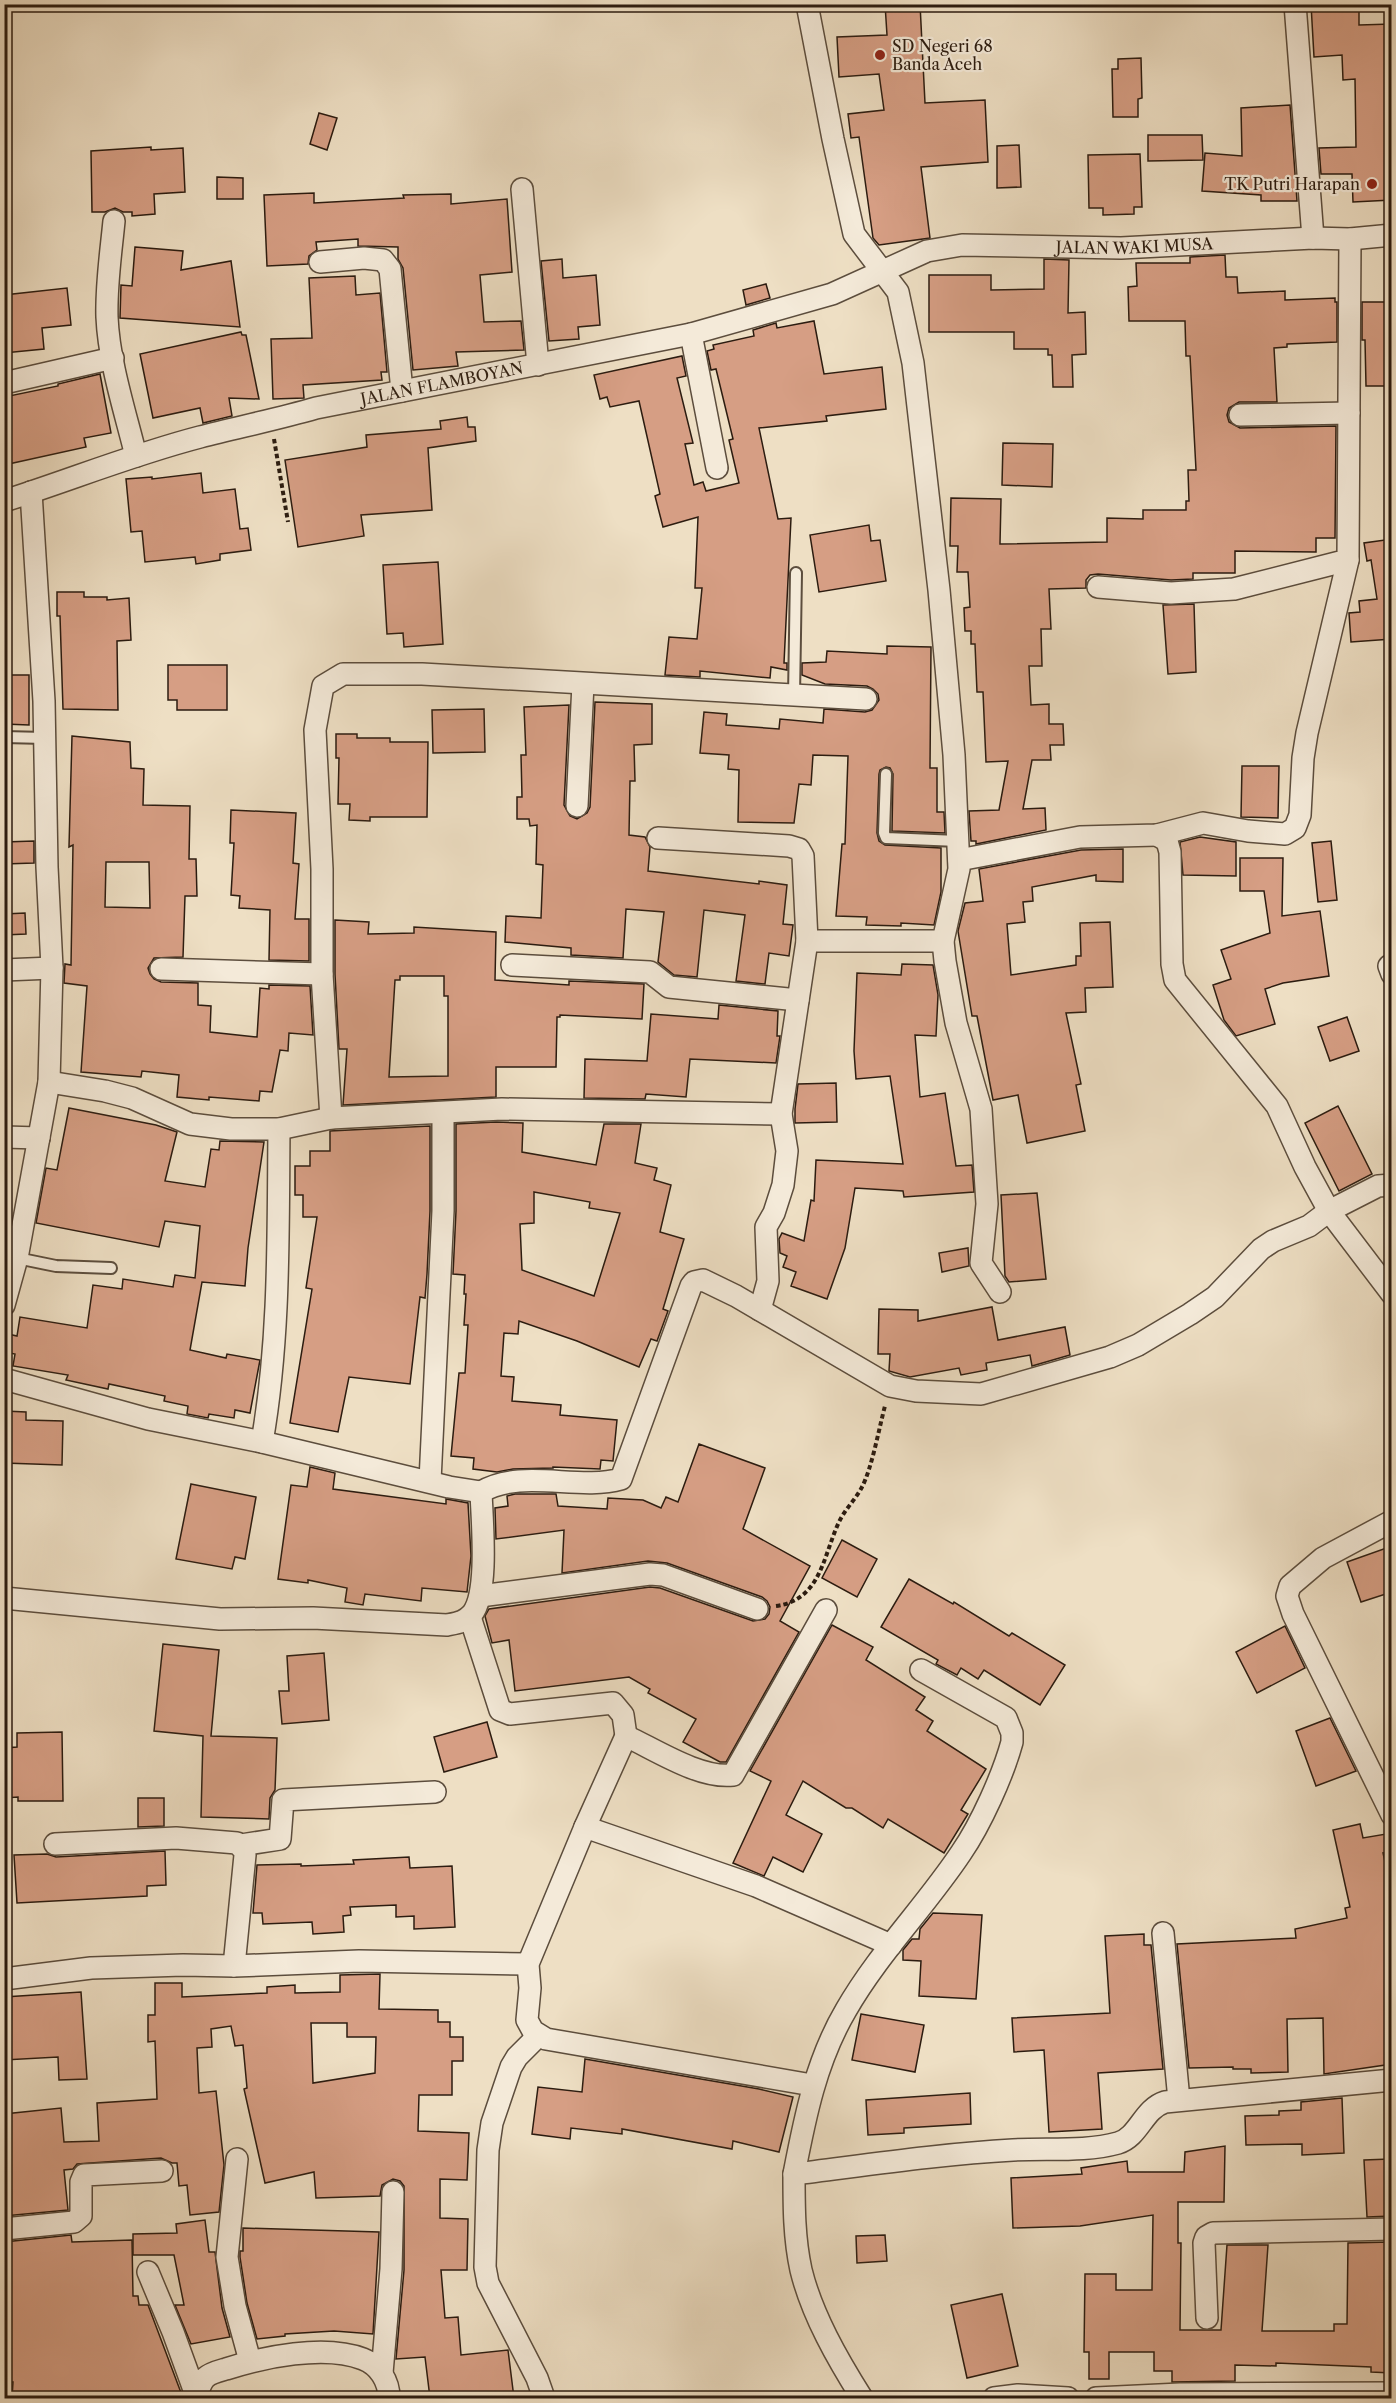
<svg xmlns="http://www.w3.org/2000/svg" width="1396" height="2403" viewBox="0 0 1396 2403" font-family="'Libre Caslon Text',serif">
<rect width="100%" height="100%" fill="#eedfc4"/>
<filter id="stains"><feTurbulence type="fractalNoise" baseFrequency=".00333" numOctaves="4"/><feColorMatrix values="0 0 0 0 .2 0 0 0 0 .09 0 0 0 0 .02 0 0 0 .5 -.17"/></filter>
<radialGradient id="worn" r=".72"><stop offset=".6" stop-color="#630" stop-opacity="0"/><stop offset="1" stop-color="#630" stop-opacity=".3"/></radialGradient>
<g fill="#d69e84" stroke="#2c1c10" stroke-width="1.5" fill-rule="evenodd">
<path d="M885 4H920L925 103 985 100 988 162 921 167 930 238 879 245 873 238 859 137 851 138 848 114 884 110 879 74 839 77 837 37 887 35Z"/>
<path d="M1311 4H1359V25L1392 24V200L1353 202 1352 174H1321L1319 148 1356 147 1355 79 1343 80 1342 55 1314 57Z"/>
<path d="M1141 58 1142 98 1138 99V117H1113L1112 69H1118V59Z"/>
<path d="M1290 105 1297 201H1261V195L1202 191 1205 153 1242 156 1241 108Z"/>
<path d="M319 113 337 118 327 150 310 144Z"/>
<path d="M1148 135H1202L1203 160 1148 161Z"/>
<path d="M1019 145 1021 187 997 188V146Z"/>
<path d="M151 147V150L183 148 185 192 154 194 155 214 132 216V212H123L115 208 105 212H92L91 151Z"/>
<path d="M1140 154 1142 207H1134V214L1103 215V208H1089L1088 155Z"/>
<path d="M217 177 243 178V199H217Z"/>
<path d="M314 193V203L404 198 403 195 451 194V204L507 199 512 272 480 275 484 322 521 321 524 350 456 352 458 366 413 370 403 268 398 259V247L358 246V239L316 242 317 250 309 256 308 264 267 266 264 195Z"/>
<path d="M135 247 183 251 181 270 231 261 240 327 120 318 121 285 132 286Z"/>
<path d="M1225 255 1226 277H1237L1238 293 1285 291V300L1335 298V302H1337V342L1287 344V347L1274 348 1277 402H1239L1229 408 1227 415 1229 422 1240 428 1336 426 1335 538H1316V552L1235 551V573H1193V579L1171 580 1098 574 1090 575 1086 580V588L1049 589 1051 629H1041L1042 666H1029L1031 705 1049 704V724H1063L1064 745H1050L1051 760H1032L1023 809 1045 808 1046 830 976 844V841H971L969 811 999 810 1008 761 986 762 983 692H977L975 644H971V631H965L964 608 970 607 968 572H957L958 546H950L951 498 1001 499 1000 544 1107 542V518L1143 519V510H1186V501H1189L1188 470H1196L1190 356H1186L1185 321H1129L1128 287 1137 286 1136 263H1190V257Z"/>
<path d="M562 259 563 278 596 275 600 325 578 327 579 339 549 341 541 261Z"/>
<path d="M1044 259 1069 260 1068 313 1085 312 1086 354 1072 355 1073 387H1053L1052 355H1048V349H1014V332H929V275H991V290L1044 289Z"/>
<path d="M355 276 356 295 380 293 387 372H381L382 380 303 385 304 398 273 399 271 339 312 338 309 278Z"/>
<path d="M766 284 770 298 746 305 743 290Z"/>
<path d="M67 288 71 325 42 328 44 349 4 353V295Z"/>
<path d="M1362 302H1392V386H1366L1365 340H1362Z"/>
<path d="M814 321 824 374 882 367 886 409 826 416 827 421 759 428 778 519 791 518 784 663H787V670L771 667 770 678 700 671V677L665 675 669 637 697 639 702 588H695L698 517 663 527 655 496 660 494 639 401 610 407 607 397 600 399 594 375 682 356 686 376 677 378 693 443 685 444 694 485 703 482 706 491 739 483 729 440 733 439 716 369 711 370 707 351 714 349 713 345 754 336 753 330 776 323 777 328Z"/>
<path d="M241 332 242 335H246L259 399 229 398 232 416 203 423 200 408 153 418 140 354Z"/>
<path d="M100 374 111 433 84 438 86 447 4 465V397L58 386V384Z"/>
<path d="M467 417 468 427H475L476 441 428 448 432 510 361 515 364 536 298 547 285 460 367 447 366 435 441 429 440 421Z"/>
<path d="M1003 443 1053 444 1052 487 1002 485Z"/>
<path d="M201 473 203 493 235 489 240 529 248 528 251 550 220 554V560L196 564 195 557 145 562 142 531 131 532 126 479 152 477V479Z"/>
<path d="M869 525 871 541 880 540 886 581 819 592 810 535Z"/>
<path d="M1392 539V639L1351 642 1349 613 1360 612 1359 601 1377 599 1371 560 1367 561 1364 543Z"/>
<path d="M438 562 443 644 404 647 403 633 387 634 383 565Z"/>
<path d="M57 592H84V597H107V600L129 598 131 640 117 641 118 710 63 709 60 616H57Z"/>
<path d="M1194 604 1196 672 1168 674 1163 605Z"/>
<path d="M887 646 931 647 930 768H937V812H944L945 833 892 831 893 774 890 768 886 767 880 770 879 774 877 833 879 841 885 845 941 848V892L934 925 901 923V926L866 925 867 917 836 916 842 844H845L848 756 813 755 811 785 799 784 794 823 738 822 739 770 728 769 729 755 700 753 704 712 727 714 726 725 779 729 780 719 823 723 824 709 865 712 872 710 879 700 878 694 873 689 867 686 825 684 802 675V663L826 662 827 651 887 654Z"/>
<path d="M168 665H227V710H177V700H168Z"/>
<path d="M4 675H29V725L4 724Z"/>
<path d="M595 702 652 704V744L634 745 635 781H630L629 835 645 837 650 847 648 871 759 884V881L787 885 783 924 793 925 789 956 769 953 765 984 736 981 745 915 704 910 697 977 674 975 658 962 664 912 626 909 623 958 571 955V948L505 942 506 916 541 918 543 865 536 864 537 825 530 826 529 819H517V797H522L521 755H526L524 707 569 705 564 805 570 816 577 819 587 813 590 807Z"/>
<path d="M484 709 485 752 433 753 432 710Z"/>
<path d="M336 734H357V738H390V742H428L427 817H370V821L349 820 350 804H338L339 758H336Z"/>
<path d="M72 736 130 742 131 768 144 769 143 805 190 806 189 859H196L197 896H185L183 957 154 958 148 968 150 974 154 979 161 982 198 983V1005L211 1006 210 1032 257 1037 260 988 269 989V985L310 986 313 1035 289 1033 288 1051 280 1050 272 1092 260 1091 259 1101 209 1097V1100L177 1097 179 1075 142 1071 141 1077 81 1072 87 986 64 983 65 964 71 965 73 845 69 847ZM106 862H149L150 908 105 907Z"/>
<path d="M1242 766H1279L1278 818 1241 817Z"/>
<path d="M231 810 296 813 293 863 299 864 295 919H309V961L269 960 270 910 239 908 240 896 231 895 234 843H230Z"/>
<path d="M1200 837 1236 842V876L1183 875 1180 842Z"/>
<path d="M34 841V863L4 864V842Z"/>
<path d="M1331 841 1337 900 1318 902 1312 843Z"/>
<path d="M1123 849V882L1096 881V875L1032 887 1033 901 1023 902 1025 922 1007 924 1011 975 1076 965V956H1081L1080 923 1110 922 1113 987 1085 988 1086 1012 1066 1013 1081 1084 1076 1085 1085 1131 1027 1143 1018 1095 993 1100 977 1016H972L958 931 965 903 983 901 979 869 1081 850Z"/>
<path d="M1240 858H1283L1282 916 1320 911 1329 976 1283 983 1265 989 1275 1024 1236 1036 1224 1020 1213 985 1231 979 1221 950 1270 933 1264 891H1240Z"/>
<path d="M25 913 26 934 4 935V914Z"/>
<path d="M335 920 369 922 368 934 414 933V927L496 932 495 980 569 985V981L644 984 642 1019 560 1015V1017H557L556 1067H496V1097L343 1105 347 1049H339L335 974ZM400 976H444V996H448V1076L389 1077 395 980H400Z"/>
<path d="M902 964 933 965 938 995 936 1036 915 1035 920 1097 945 1093 956 1166 972 1165 974 1192 904 1197 903 1191 855 1188 845 1248 827 1299 791 1286 796 1272 783 1267 787 1256 780 1253 779 1239 782 1233 804 1241 811 1200 814 1201 816 1160 903 1164 890 1076 856 1079 854 1051 857 973 901 975Z"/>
<path d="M719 1005 778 1011 777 1036H780L776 1063 690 1059 686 1097 646 1094 645 1099 584 1098 585 1059 647 1061 651 1014 718 1019Z"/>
<path d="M1347 1017 1359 1051 1330 1061 1318 1027Z"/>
<path d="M836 1083 837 1122 795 1123V1109L798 1084Z"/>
<path d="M1338 1106 1372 1174 1339 1191 1305 1123Z"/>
<path d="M69 1108 156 1125 177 1132 165 1181 205 1187 211 1149 219 1150 220 1141 264 1142 248 1248 245 1286 202 1282 190 1350 226 1358 227 1354 260 1360 250 1413 235 1410 234 1418 209 1414 208 1418 187 1414 188 1406 164 1401 165 1396 109 1384 108 1389 66 1380 68 1375 13 1366 15 1354 5 1352 8 1334 17 1336 20 1317 87 1328 93 1285 122 1289 123 1279 173 1287 175 1275 195 1278 200 1226 165 1221 159 1247 36 1223 46 1168 57 1170Z"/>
<path d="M496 1122 523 1123 522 1152 596 1165 604 1124H641L635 1163 657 1168 654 1180 671 1185 660 1232 684 1239 663 1309 668 1311 657 1341 651 1339 639 1367 577 1341 519 1321 518 1334 504 1333 501 1376 514 1377 512 1401 561 1405 560 1415 617 1420 613 1461 601 1460 600 1469 553 1467V1468L513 1469 497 1472 473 1469 474 1458 451 1456 459 1373H465L468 1325H464L466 1294H464L465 1275 453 1274 456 1211V1124ZM534 1192 590 1202 589 1208 620 1213 594 1296 522 1270 520 1224 534 1223Z"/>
<path d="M430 1126V1211L427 1274 425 1298 420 1297 410 1384 349 1377 338 1432 290 1423 312 1289 306 1288 317 1217H303V1195H295V1166H310V1151H330V1131Z"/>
<path d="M1037 1193 1046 1279 1009 1282 1005 1276 1001 1195Z"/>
<path d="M968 1248 969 1266 942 1272 939 1253Z"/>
<path d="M992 1307 998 1340 1065 1327 1070 1355 1032 1366 1030 1355 986 1363 987 1370 961 1375 959 1368 910 1377 889 1371 890 1354H878L879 1309 918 1310V1321Z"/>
<path d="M4 1411 26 1412V1420L63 1421 62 1465 4 1463Z"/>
<path d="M699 1444 765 1468 743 1529 810 1566 780 1621 799 1632 726 1762H720L683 1742 696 1719 648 1693 650 1689 629 1677 515 1691 509 1640 492 1643 485 1616 489 1609 650 1587 660 1588 753 1621 765 1619 769 1614 770 1607 767 1601 762 1597 667 1563 648 1561 562 1573 564 1530 496 1539 495 1508 508 1506 507 1496 515 1494H556L558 1506 607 1509 608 1498 643 1500 661 1508 666 1497 678 1502Z"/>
<path d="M310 1467 335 1473 333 1489 446 1504V1499L468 1503 471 1556 467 1592 422 1588 421 1601 365 1594 363 1605 345 1602 347 1588 308 1580V1583L278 1579 291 1485 307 1487Z"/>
<path d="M191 1484 256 1497 245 1559 235 1557 232 1569 176 1559Z"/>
<path d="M842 1540 877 1559 857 1597 822 1578Z"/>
<path d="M1392 1546V1592L1361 1602 1347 1562Z"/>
<path d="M909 1579 953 1604 954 1602 1009 1636 1012 1633 1065 1665 1040 1705 984 1670 978 1679 961 1668 957 1675 936 1664 938 1660 881 1627Z"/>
<path d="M832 1625 873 1647 866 1660 925 1697 916 1710 933 1721 927 1731 986 1769 961 1810 968 1814 944 1853 888 1819 883 1828 852 1808H846L803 1781 786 1815 822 1834 803 1872 773 1857 764 1876 733 1863 771 1781 750 1771Z"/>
<path d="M1285 1626 1305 1668 1257 1693 1236 1652Z"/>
<path d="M163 1644 219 1650 211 1736 277 1738 275 1790 270 1798 269 1819 201 1817 203 1736 154 1731Z"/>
<path d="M324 1653 329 1720 282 1724 279 1691H289L287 1656Z"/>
<path d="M1330 1718 1356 1771 1316 1786 1296 1731Z"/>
<path d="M487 1722 497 1757 444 1772 434 1737Z"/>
<path d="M62 1732 63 1801H18V1797L4 1798V1748L17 1747V1733Z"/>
<path d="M138 1798H164V1826L138 1827Z"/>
<path d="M1360 1824 1363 1838 1386 1834 1390 1852 1383 1853 1392 1894V2064L1324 2074 1323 2018 1287 2019 1288 2072 1251 2073V2069H1233V2067L1189 2068 1177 1944 1296 1938 1295 1929 1347 1918 1345 1908 1350 1907 1333 1830Z"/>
<path d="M165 1851 166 1885 147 1886V1896L17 1903 14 1855 47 1854 56 1857Z"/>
<path d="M409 1857 410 1868 452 1866 455 1927 414 1929V1916L396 1917V1905L350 1907 351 1915 343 1916 344 1932 313 1934 312 1922 263 1924 262 1913H253L257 1865 301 1864V1866L354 1864 353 1860Z"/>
<path d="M933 1913 982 1915 976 1999 919 1996 921 1961 903 1960V1950L912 1939H919L920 1929Z"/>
<path d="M1144 1934V1945H1151L1163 2069 1098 2073 1102 2129 1049 2132 1044 2050 1014 2052 1012 2018 1110 2013 1105 1936Z"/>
<path d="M380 1974 379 2009 438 2010V2022H450V2037H463V2061H452V2095H419L418 2131 469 2133 467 2180 440 2179V2218L468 2219 467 2270H441L445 2318 458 2317 461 2355 508 2350 514 2398H430L425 2357 396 2359 404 2270V2186L400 2181 393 2179 382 2185 380 2196 316 2198 314 2172 265 2183 244 2089 247 2088 243 2045 235 2046 231 2026 211 2029 212 2047 197 2048 199 2093 216 2091 224 2165 219 2212 190 2215 187 2185 179 2186 177 2163H172L161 2158 77 2164 73 2169 64 2170 68 2210 4 2216V2114L61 2108 64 2142 99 2141 97 2103 157 2099 155 2041 148 2042V2015H155V1983H182V1997L267 1993V1987L295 1985V1993L340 1992V1975ZM311 2023H347V2037H376L375 2073 313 2083Z"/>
<path d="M81 1992 87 2079 59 2080 58 2057 4 2060V1997Z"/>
<path d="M861 2014 924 2025 915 2072 852 2060Z"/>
<path d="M585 2059 759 2089 793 2097 779 2152 733 2141 732 2149 622 2129V2134L571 2128 570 2139 532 2134 538 2087 582 2092Z"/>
<path d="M970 2093 971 2124 904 2128V2133L868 2135 866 2100Z"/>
<path d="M1342 2098 1344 2153 1302 2155V2144L1246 2145 1245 2116 1279 2115V2111L1301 2110V2102Z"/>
<path d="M1225 2146 1224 2202H1178V2243H1181L1180 2330H1221L1227 2245H1268L1262 2331H1334V2324H1347L1348 2243 1392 2242V2373L1371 2372V2367L1276 2363V2366L1235 2365V2381L1172 2382V2371H1154V2352H1109V2379H1089V2352H1084L1085 2274H1116V2290H1152L1153 2215 1080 2226 1013 2228 1011 2178 1082 2174 1081 2168 1127 2161 1128 2172H1184L1185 2152Z"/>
<path d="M1390 2159 1392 2216 1367 2217 1364 2160Z"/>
<path d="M205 2220 209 2252H215L222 2308 230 2337 191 2344 175 2305H184L174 2255H133V2234L177 2233 176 2224Z"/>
<path d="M243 2228 379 2232 373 2334 334 2331 285 2334V2336L257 2339 247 2303 240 2257V2251H243Z"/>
<path d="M71 2235 72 2242 132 2240 133 2296H138L139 2305H148L183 2398H12L13 2382H4V2242Z"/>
<path d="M885 2235 887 2261 857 2263 856 2236Z"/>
<path d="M1002 2294 1018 2366 967 2378 951 2305Z"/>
</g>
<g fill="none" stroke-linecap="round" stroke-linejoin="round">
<defs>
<g id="lane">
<path d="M794 696 796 573"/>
<path d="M4 737 45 738"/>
<path d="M886 774 884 833 886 838 958 841"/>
<path d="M17 1258 56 1266 111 1268"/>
</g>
<g id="street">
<path d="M807 4 833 139 854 234 898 292 913 363 939 590 954 755 959 869 943 941 945 961 956 1023 981 1109 987 1204 981 1263 1000 1292"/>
<path d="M1295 4 1313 238"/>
<path d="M522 189 538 365"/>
<path d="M114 221C111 252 106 285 107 317 109 363 125 411 136 456"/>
<path d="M320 262 364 258 383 260 390 269 402 391"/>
<path d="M691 334 717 468"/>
<path d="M4 383 113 358"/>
<path d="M1240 415 1349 413"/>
<path id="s1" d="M4 501C70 480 134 454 200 437 239 427 278 419 316 408L691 334 832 294 927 251 962 245 1121 248 1313 238 1350 239 1392 235"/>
<path d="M1098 587 1171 593 1234 589 1348 560 1350 239"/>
<path d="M577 806 583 684"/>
<path d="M1157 835 1167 841 1170 852 1172 964 1175 980 1277 1106 1305 1167 1329 1211 1392 1294"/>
<path d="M658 838 789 846 799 849 803 856 807 941"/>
<path d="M959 860 1080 837 1157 835 1203 823 1248 831 1285 834 1295 828 1300 815 1303 758 1307 733 1348 560"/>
<path d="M512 965 650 972 669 987 798 1000"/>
<path d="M1389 966 1392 974"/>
<path d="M161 969 322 974"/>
<path d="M4 970 52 968"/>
<path d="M49 1082 105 1091 132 1098 190 1124 231 1129H279L331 1118 502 1109 781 1114"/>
<path d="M331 1118 322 974V869L315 730 323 686 343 674H422L866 699"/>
<path d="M4 1137 39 1138"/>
<path d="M4 1305 17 1258 49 1082 52 968 47 867 44 701 31 492"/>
<path d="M760 1310 768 1281 766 1227 774 1213 783 1185 787 1151 781 1114 807 941H943"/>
<path d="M4 1379 148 1419 262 1442 449 1487 481 1492C482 1521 489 1593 472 1614 465 1622 457 1623 447 1625L313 1618 220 1619 4 1598"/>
<path d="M262 1442C280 1339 278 1234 279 1129"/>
<path d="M430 1481 443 1211V1114"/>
<path d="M481 1492C521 1468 578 1491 621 1479L691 1286 694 1282 703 1280 736 1296 890 1386 916 1391 981 1394 1110 1357 1138 1345 1190 1314 1215 1297 1261 1249 1273 1241 1309 1226 1329 1211 1378 1186 1392 1185"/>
<path d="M1392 1521 1323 1558 1290 1586 1287 1596 1293 1614 1392 1815"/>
<path d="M480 1596 650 1574 663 1575 757 1609"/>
<path d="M470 1617 500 1710 510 1714 613 1703 623 1715 626 1736"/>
<path d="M921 1670 1006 1718 1012 1733V1742C1003 1775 981 1824 961 1853 925 1907 878 1954 846 2010 816 2061 805 2117 794 2174 867 2165 940 2154 1013 2150 1048 2148 1085 2152 1118 2143 1139 2137 1143 2109 1165 2102L1392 2080"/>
<path d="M585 1827 756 1886 891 1945"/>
<path d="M55 1844 176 1838 237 1843 244 1850 245 1855 234 1966"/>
<path d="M241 1845 280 1839 283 1800 435 1792"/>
<path d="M1163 1933 1179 2100"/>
<path d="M4 1979 91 1968 183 1965 234 1966 359 1961 528 1964"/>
<path d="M538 2036 517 2057 511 2067 492 2123 488 2150 485 2267 488 2283 537 2378 544 2398"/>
<path d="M812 2085 546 2039 533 2031 527 2020 530 1988 528 1964 585 1827 626 1736C656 1750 700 1779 733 1775L826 1610"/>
<path d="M237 2159 227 2257 235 2306 250 2361"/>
<path d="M794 2174C794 2206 794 2238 801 2270 812 2315 838 2360 862 2398"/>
<path d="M4 2229 74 2222 81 2216V2182L84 2175 162 2171"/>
<path d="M148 2272 173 2332 197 2398"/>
<path d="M1207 2318 1204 2243 1206 2237 1213 2233 1392 2229"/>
<path d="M382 2373 391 2269 393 2192"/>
<path d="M197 2395C199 2389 201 2382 205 2378 210 2373 219 2371 226 2369 263 2357 325 2344 363 2359 379 2365 389 2381 389 2398"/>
<path d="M994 2398 1018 2395 1068 2398"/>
<path d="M1096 2398 1180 2394 1392 2393"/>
</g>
</defs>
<use href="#lane" stroke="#5c4d3d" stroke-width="14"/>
<use href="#street" stroke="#5c4d3d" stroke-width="24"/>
<g stroke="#2c1c10" stroke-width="4" stroke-dasharray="4.5 3" stroke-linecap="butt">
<path d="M274 439 288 522"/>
<path d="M776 1606C821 1600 823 1556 839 1522 845 1509 856 1499 862 1487 872 1468 879 1428 885 1406"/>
</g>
<use href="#lane" stroke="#f4ead9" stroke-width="10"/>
<use href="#street" stroke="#f4ead9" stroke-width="21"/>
</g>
<g fill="#8f2418" stroke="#f4ead9" stroke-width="2">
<circle cx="880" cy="55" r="6"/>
<circle cx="1372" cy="184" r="6"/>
</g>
<g text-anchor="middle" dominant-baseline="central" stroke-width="4.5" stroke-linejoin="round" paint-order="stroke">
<g font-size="16" fill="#2c1c10" stroke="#f4ead9" text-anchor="start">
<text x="892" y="46">SD Negeri 68<tspan x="892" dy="18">Banda Aceh</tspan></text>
<text x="1360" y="184" text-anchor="end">TK Putri Harapan</text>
</g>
<g font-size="16" fill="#2c1c10" stroke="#f4ead9">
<text stroke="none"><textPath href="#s1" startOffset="1167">JALAN WAKI MUSA</textPath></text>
<text stroke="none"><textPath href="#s1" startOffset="454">JALAN FLAMBOYAN</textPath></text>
</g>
</g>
<rect width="1396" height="2403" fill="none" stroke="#eedfc4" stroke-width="24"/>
<rect x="6" y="6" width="1384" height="2391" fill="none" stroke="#2c1c10" stroke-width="3"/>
<rect x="12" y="12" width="1372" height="2379" fill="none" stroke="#2c1c10" stroke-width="1.5"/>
<rect width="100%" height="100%" filter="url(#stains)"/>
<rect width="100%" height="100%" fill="url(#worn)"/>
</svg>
